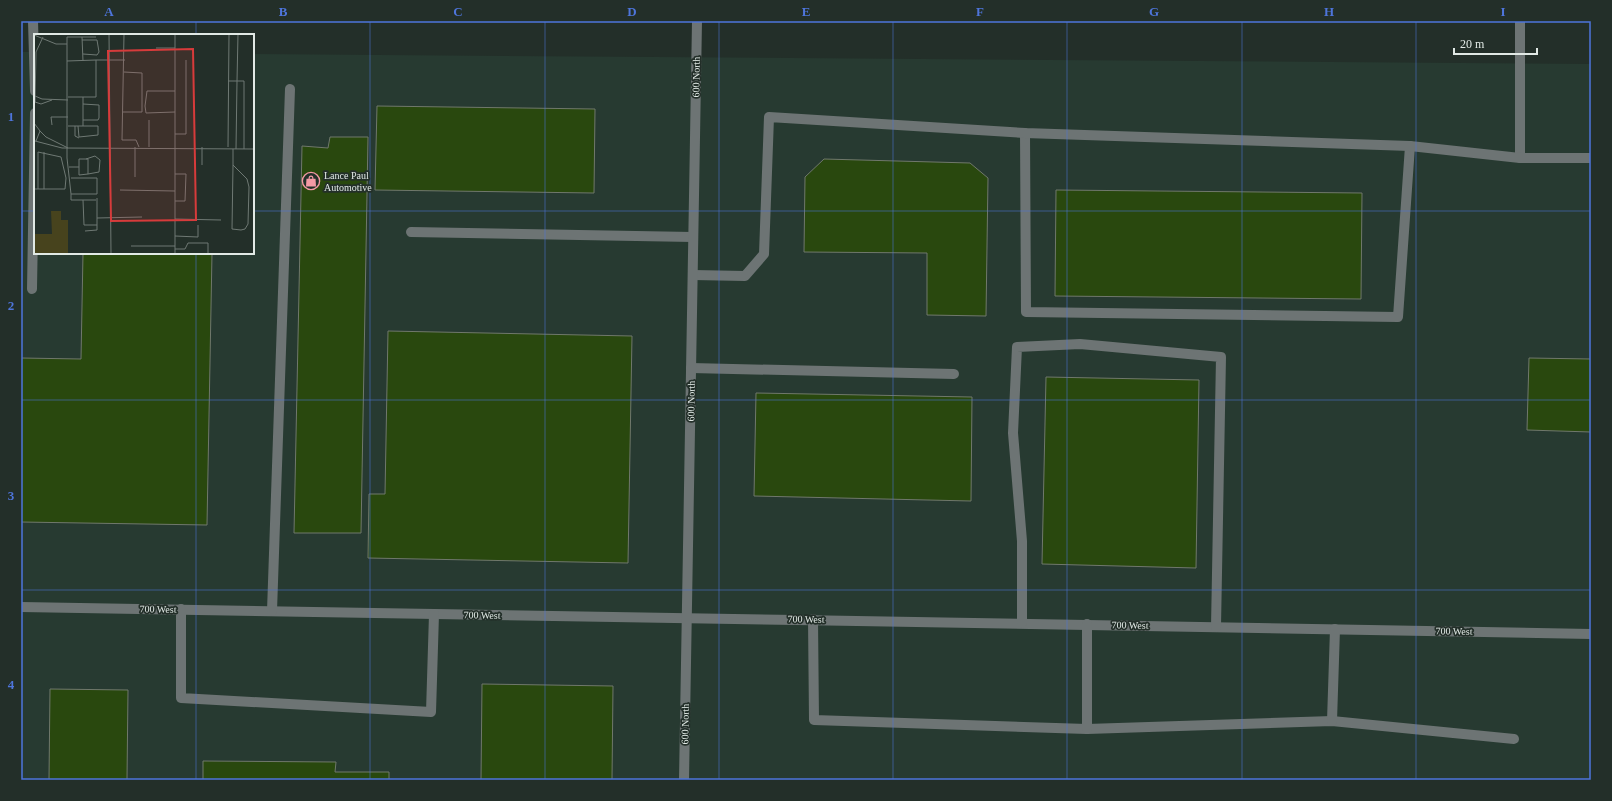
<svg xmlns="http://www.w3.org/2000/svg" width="1612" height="801" viewBox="0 0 1612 801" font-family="'Times New Roman',serif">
<rect width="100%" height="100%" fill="#232f29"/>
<path fill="#273a31" d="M21 52H35V253H253V54L1591 64V780H21Z"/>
<g fill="#29480e" stroke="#70786c">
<path d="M377 106 595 109 594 193 375 190Z"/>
<path d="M330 137H368L361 533H294L302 146 328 148Z"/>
<path d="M824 159 970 163 988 178 986 316 927 315V253L804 252 805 177Z"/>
<path d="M1056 190 1362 193 1361 299 1055 296Z"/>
<path d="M83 253H212L207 525 21 522V358L81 359Z"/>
<path d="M388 331 632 336 628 563 368 558 369 494H385Z"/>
<path d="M1529 358 1591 359V432L1527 430Z"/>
<path d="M1046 377 1199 380 1196 568 1042 564Z"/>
<path d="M756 393 972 397 971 501 754 496Z"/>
<path d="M482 684 613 686 612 780H481Z"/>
<path d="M50 689 128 690 127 780H49Z"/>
<path d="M203 761 336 762 335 772H389V780H203Z"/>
</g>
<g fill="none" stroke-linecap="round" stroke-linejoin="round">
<g stroke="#6d7474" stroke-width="10">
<path d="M33 21 35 91"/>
<path d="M1025 133 1026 312 1398 317 1410 146"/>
<path d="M1520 158V21"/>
<path d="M411 232 693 237"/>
<path d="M693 275 745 276 764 254 769 117 1025 133 1410 146 1520 158H1591"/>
<path d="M32 289 35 113"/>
<path d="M691 368 954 374"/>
<path d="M21 607C544 616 1068 624 1591 634"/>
<path d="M181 609V698L431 712 434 614"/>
<path d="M272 611 290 89"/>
<path d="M813 619 814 720 1087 729 1332 721 1514 739"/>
<path d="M1022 623V541L1013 433 1017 347 1080 344 1221 357 1216 627"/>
<path d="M1087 624V729"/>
<path d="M1332 721 1335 629"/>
<path d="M684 780 697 21"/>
</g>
</g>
<path fill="none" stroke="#4e75db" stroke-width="1" stroke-opacity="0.55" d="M196 21V35M370 21V780M545 21V780M719 21V780M893 21V780M1067 21V780M1242 21V780M1416 21V780M21 211H35M253 211H1591M196 253V780M21 400H1591M21 590H1591"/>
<defs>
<symbol id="shop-ring" viewBox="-11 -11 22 22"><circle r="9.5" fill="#232f29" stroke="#f49aa5" stroke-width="1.5"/><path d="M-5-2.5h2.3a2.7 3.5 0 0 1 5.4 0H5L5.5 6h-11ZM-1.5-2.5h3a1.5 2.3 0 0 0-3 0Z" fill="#f49aa5"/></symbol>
</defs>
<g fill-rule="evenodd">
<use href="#shop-ring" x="301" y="171" width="20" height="20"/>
</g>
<g text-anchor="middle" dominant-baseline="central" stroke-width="3.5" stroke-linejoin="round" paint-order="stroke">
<g font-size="10" fill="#e1e9e5" stroke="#232f29">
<text transform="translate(696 77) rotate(-89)">600 North</text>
<text transform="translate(691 401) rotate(-89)">600 North</text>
<text transform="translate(158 609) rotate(1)">700 West</text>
<text transform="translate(482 615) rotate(1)">700 West</text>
<text transform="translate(806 619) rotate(1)">700 West</text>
<text transform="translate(1130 625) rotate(1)">700 West</text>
<text transform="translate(1454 631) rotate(1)">700 West</text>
<text transform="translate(685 724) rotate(-89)">600 North</text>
</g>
<g font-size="10" fill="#e1e9e5" stroke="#232f29" text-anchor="start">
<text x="324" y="175">Lance Paul<tspan x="324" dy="12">Automotive</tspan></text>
</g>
</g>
<g transform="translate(34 34)">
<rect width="220" height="220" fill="#232f29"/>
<path d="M17 177H27V186H34V220H0L1 200H18Z" fill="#47431d"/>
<path fill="none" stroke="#6f7974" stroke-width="1" d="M75 0 77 220M90 0 88 106H102L105 113M0 1 22 10H33V124L37 160H63V144H37M9 3 2 18 1 68 7 70 18 66M48 3H62M48 6H63L65 18 63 21 49 20M33 10V3H48L49 27M122 14H141M62 26H91M33 27 62 26V63H34M194 47H203L204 0M1 62 8 65 34 66M49 70 65 71V84L64 86H49M89 78H108V39L90 38M141 78 112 79 111 72 113 57H141M0 89 6 97 2 107M18 91 17 83H34M34 92H49V63M41 92V102L45 104M44 92 45 103 64 101V92H49M6 97 12 103 34 114M141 100H152V26M1 107 28 114 220 115M101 113V143M115 113V86M168 113V131M194 113 195 0M202 115 203 47H210V115M10 118V155M52 125 61 122 66 126 65 138 54 140M199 131 213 145 215 153 214 190 211 195 207 196 198 195 199 131V115M35 133H45V125H54V140L45 141V133M0 155H31L32 144 27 123 4 118V155M86 156 141 157M37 160V166H62M63 164V184M49 166 50 191H63V184L108 183M141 167H151L152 140H141M141 185 187 186M51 197 63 196V191M141 202 164 203V191M97 212H141M141 215H151L154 209H174V220M141 220V0"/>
<path fill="#d73b3b" fill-opacity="0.15" stroke="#d73b3b" stroke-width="2" d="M159 15 162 186 77 187 74 17Z"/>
<rect width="220" height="220" fill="none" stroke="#e1e9e5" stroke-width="2"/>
</g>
<rect width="1612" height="801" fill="none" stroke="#232f29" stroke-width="44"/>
<path d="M1454 48v6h83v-6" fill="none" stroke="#e1e9e5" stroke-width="2"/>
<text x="1460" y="48" font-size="12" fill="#e1e9e5" stroke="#232f29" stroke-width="3" paint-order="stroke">20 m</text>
<rect x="22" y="22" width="1568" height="757" fill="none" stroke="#4e75db" stroke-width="1.5"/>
<g font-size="13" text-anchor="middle" font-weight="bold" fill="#4e75db">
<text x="109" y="16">A</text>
<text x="283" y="16">B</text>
<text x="458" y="16">C</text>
<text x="632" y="16">D</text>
<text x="806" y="16">E</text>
<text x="980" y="16">F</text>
<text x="1154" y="16">G</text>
<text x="1329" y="16">H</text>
<text x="1503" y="16">I</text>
<text x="11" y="121">1</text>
<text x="11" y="310">2</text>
<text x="11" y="500">3</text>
<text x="11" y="689">4</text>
</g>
</svg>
